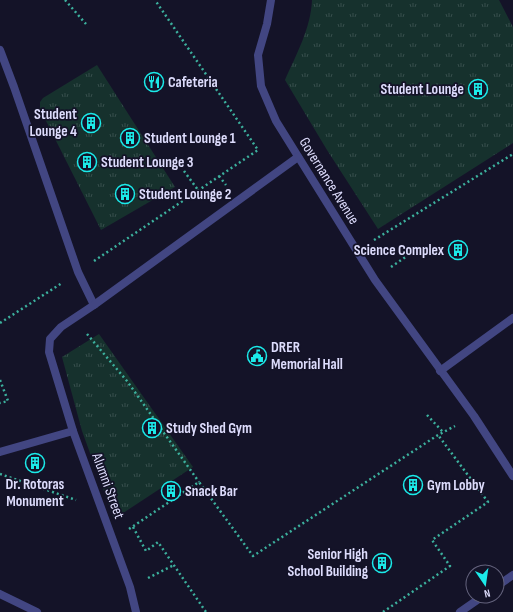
<svg xmlns="http://www.w3.org/2000/svg" width="513" height="612" viewBox="0 0 513 612" font-family="'Sofia Sans Condensed',sans-serif">
<defs>
<pattern id="park-tufts" width="24" height="20" patternUnits="userSpaceOnUse"><rect width="24" height="20" fill="#16312d"/><path d="M3 7l-1-3M5 7V3M7 7l1-3M15 17l-1-3M17 17v-4M19 17l1-3" fill="none" stroke="#374e4c"/></pattern>
</defs>
<rect width="100%" height="100%" fill="#141328"/>
<g fill="url(#park-tufts)">
<path d="M312 0H499L513 27V143L378 229 327 150 285 80C296 55 311 28 312 0Z"/>
<path d="M97 65 175 187 101 230 40 109V102L43 98Z"/>
<path d="M99 334 193 467 114 519 82 431 62 357Z"/>
</g>
<g fill="none" stroke-linecap="round" stroke-linejoin="round">
<g stroke="#3cb09d" stroke-width="2.5" stroke-dasharray="2 3" stroke-linecap="butt">
<path d="M65 0 86 24"/>
<path d="M184 171 198 190"/>
<path d="M219 176 226 185"/>
<path d="M374 240 513 154"/>
<path d="M94 261 258 150 155 0"/>
<path d="M391 267 407 256"/>
<path d="M0 323 62 283"/>
<path d="M87 334 127 381 199 482"/>
<path d="M0 380 8 401 0 403"/>
<path d="M427 415 443 432"/>
<path d="M0 474 76 500"/>
<path d="M133 527 146 551 158 542 206 612"/>
<path d="M129 529 199 482 253 556 438 435 455 426"/>
<path d="M148 578 174 565"/>
<path d="M383 612 450 566 432 540 488 502 438 435"/>
</g>
<g stroke="#424682" stroke-width="8">
<path d="M271 0 267 24 258 55 261 86 276 121 375 280 474 416 513 476"/>
<path d="M0 50 14 87 78 272 94 305"/>
<path d="M440 371 513 318"/>
<path d="M0 452 73 431"/>
<path d="M497 586 513 575"/>
<path d="M0 594 37 612"/>
<path d="M136 612 130 587 73 431 49 352 50 339 61 327 94 305 298 157"/>
<path d="M460 612 483 596"/>
</g>
</g>
<defs>
<symbol id="restaurant-ring" viewBox="-11 -11 22 22"><circle r="9.5" fill="#141328" stroke="#1beae9" stroke-width="1.5"/><path d="M-5-6h1v4h1v-4h1v4h1v-4h1v5L-1.5 .5V6h-2V.5L-5-1ZM5-6V6H3V1.5H1.5Q1.5-4 5-6Z" fill="#1beae9"/></symbol>
<symbol id="building-ring" viewBox="-11 -11 22 22"><circle r="9.5" fill="#141328" stroke="#1beae9" stroke-width="1.5"/><path d="M-4-6H4V6H1V3H-1V6H-4ZM-2.5-4.3h1.7v1.8h-1.7ZM.8-4.3h1.7v1.8H.8ZM-2.5-1h1.7V.8h-1.7ZM.8-1h1.7V.8H.8Z" fill="#1beae9"/></symbol>
<symbol id="civic-ring" viewBox="-11 -11 22 22"><circle r="9.5" fill="#141328" stroke="#1beae9" stroke-width="1.5"/><path d="M-.6-6.5H3V-4.5H.6V-3L4-1V1h2V6H-6V1h2V-1L-.6-3ZM-1.2 2.5V6h2.4V2.5Z" fill="#1beae9"/></symbol>
</defs>
<g fill-rule="evenodd">
<use href="#restaurant-ring" x="143" y="71" width="22" height="22"/>
<use href="#building-ring" x="467" y="78" width="22" height="22"/>
<use href="#building-ring" x="80" y="112" width="22" height="22"/>
<use href="#building-ring" x="119" y="127" width="22" height="22"/>
<use href="#building-ring" x="76" y="151" width="22" height="22"/>
<use href="#building-ring" x="114" y="183" width="22" height="22"/>
<use href="#building-ring" x="447" y="239" width="22" height="22"/>
<use href="#civic-ring" x="246" y="345" width="22" height="22"/>
<use href="#building-ring" x="141" y="417" width="22" height="22"/>
<use href="#building-ring" x="24" y="452" width="22" height="22"/>
<use href="#building-ring" x="402" y="474" width="22" height="22"/>
<use href="#building-ring" x="160" y="480" width="22" height="22"/>
<use href="#building-ring" x="371" y="552" width="22" height="22"/>
</g>
<g text-anchor="middle" dominant-baseline="central" stroke-width="3.5" stroke-linejoin="round" paint-order="stroke">
<g font-size="15" font-weight="bold" fill="#dddcfc" stroke="#141328" text-anchor="start">
<text x="168" y="82">Cafeteria</text>
<text x="464" y="89" text-anchor="end">Student Lounge</text>
<text x="77" y="114" text-anchor="end">Student<tspan x="77" dy="17">Lounge 4</tspan></text>
<text x="144" y="138">Student Lounge 1</text>
<text x="101" y="162">Student Lounge 3</text>
<text x="139" y="194">Student Lounge 2</text>
<text x="444" y="250" text-anchor="end">Science Complex</text>
<text x="271" y="347">DRER<tspan x="271" dy="17">Memorial Hall</tspan></text>
<text x="166" y="428">Study Shed Gym</text>
<text x="35" y="484" text-anchor="middle">Dr. Rotoras<tspan x="35" dy="17">Monument</tspan></text>
<text x="427" y="485">Gym Lobby</text>
<text x="185" y="491">Snack Bar</text>
<text x="368" y="554" text-anchor="end">Senior High<tspan x="368" dy="17">School Building</tspan></text>
</g>
<g font-size="15" fill="#dddcfc" stroke="#141328">
<text transform="translate(329 181) rotate(58)">Governance Avenue</text>
<text transform="translate(108 486) rotate(70)">Alumni Street</text>
</g>
</g>
<g transform="translate(485 584) rotate(167)"><circle r="19" fill="#141328" stroke="#64637d"/>
<path d="M0-3L7 15L0 10L-7 15Z" fill="#1beae9"/>
<text y="-6" font-size="11" font-weight="bold" text-anchor="middle" fill="#dddcfc">N</text>
</g>
</svg>
